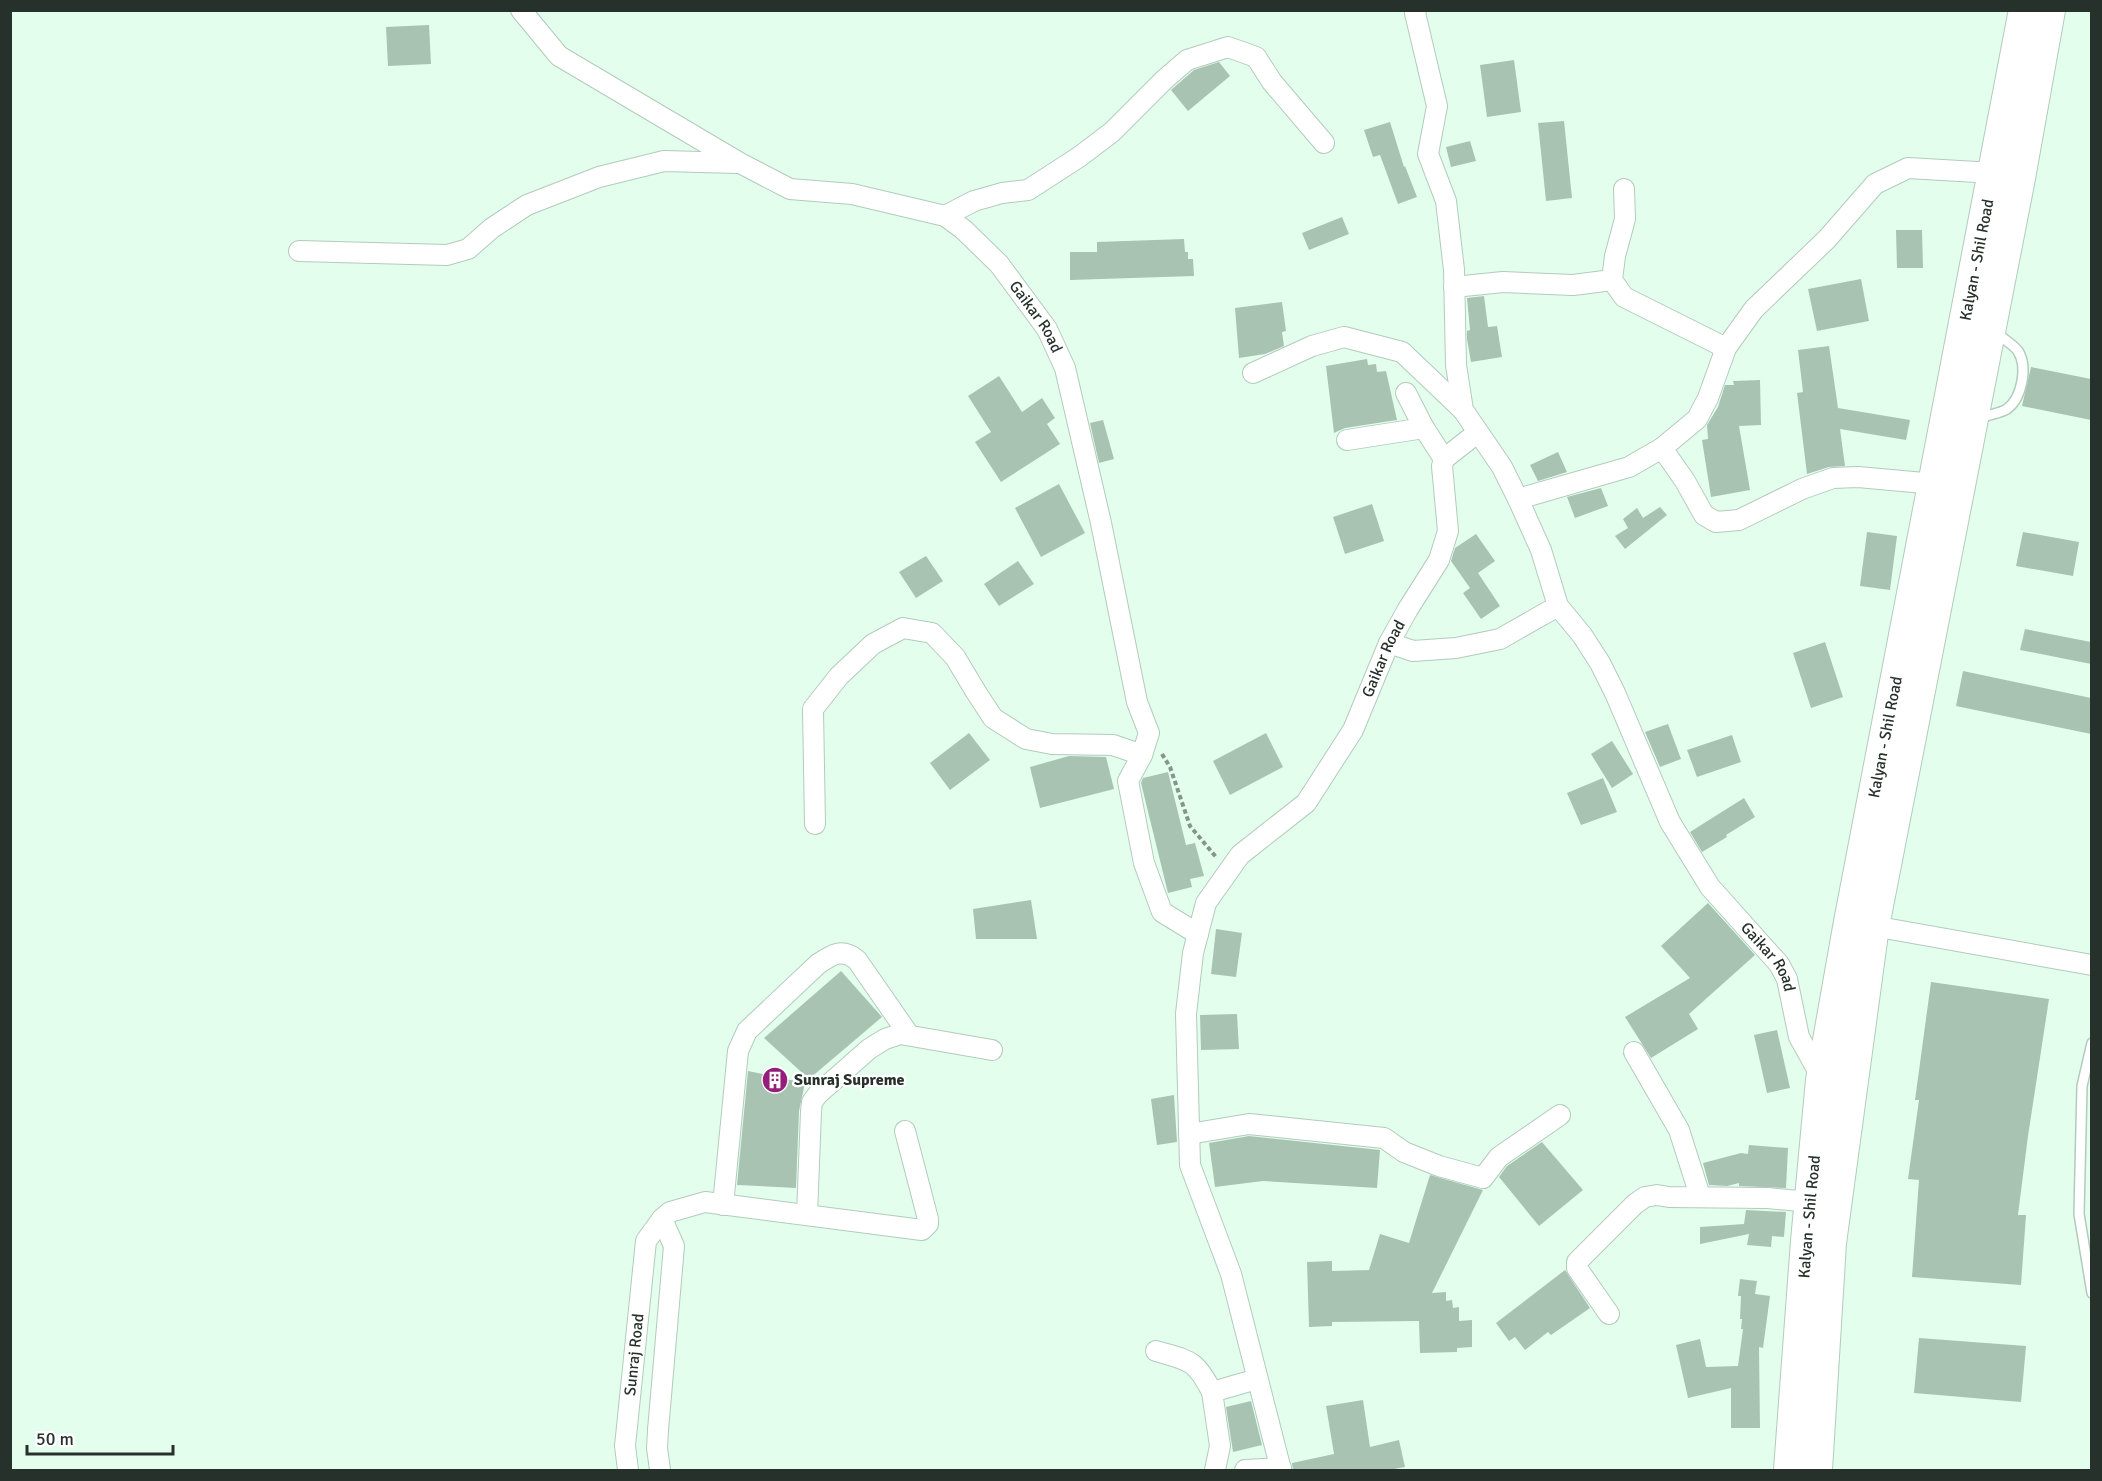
<svg xmlns="http://www.w3.org/2000/svg" width="2102" height="1481" viewBox="0 0 2102 1481" font-family="Signika,sans-serif">
<rect width="100%" height="100%" fill="#e4feee"/>
<g fill="#a9c3b3">
<path d="M429 25 431 64 388 66 386 27Z"/>
<path d="M1514 60 1521 112 1487 117 1480 65Z"/>
<path d="M1219 62 1230 76 1188 111 1171 90 1194 70Z"/>
<path d="M1564 121 1572 198 1546 201 1538 123Z"/>
<path d="M1390 122 1404 167 1405 166 1417 197 1398 204 1380 155 1373 157 1364 130Z"/>
<path d="M1470 141 1476 161 1451 167 1446 147Z"/>
<path d="M1342 217 1349 234 1309 250 1302 233Z"/>
<path d="M1896 230H1922L1923 268H1897Z"/>
<path d="M1184 239 1185 252H1188V259H1193L1194 276 1070 280V252H1097V242Z"/>
<path d="M1861 279 1869 321 1817 331 1808 289Z"/>
<path d="M1484 296 1488 327 1497 326 1502 357 1471 362 1467 339V331L1470 330 1467 298Z"/>
<path d="M1282 302 1286 331 1282 332 1284 346 1265 354 1239 358 1235 308Z"/>
<path d="M1829 346 1838 408 1910 420 1906 440 1840 429 1845 466 1829 467 1807 474 1797 393 1803 392 1798 350Z"/>
<path d="M1367 359 1368 365 1376 364 1377 372 1386 371 1397 420 1345 428 1334 433 1326 366Z"/>
<path d="M2031 367 2091 379V420L2022 406Z"/>
<path d="M999 376 1022 412 1042 398 1055 418 1047 424 1060 444 1001 482 975 442 991 432 968 396Z"/>
<path d="M1760 380 1761 425 1739 426 1750 490 1711 497 1702 440 1708 439 1707 425 1718 407 1725 385H1734L1733 381Z"/>
<path d="M1103 420 1114 459 1099 463 1090 423Z"/>
<path d="M1558 452 1567 472 1538 481 1530 465Z"/>
<path d="M1059 484 1085 533 1041 557 1015 508Z"/>
<path d="M1601 488 1608 506 1575 518 1567 497Z"/>
<path d="M1372 504 1384 541 1345 554 1333 517Z"/>
<path d="M1660 507 1667 515 1625 549 1615 536 1628 528 1623 519 1637 508 1643 518Z"/>
<path d="M1867 532 1897 536 1890 590 1860 586Z"/>
<path d="M2023 532 2079 542 2073 576 2016 566Z"/>
<path d="M1476 534 1495 561 1478 573 1500 606 1481 619 1463 593 1470 588 1451 561 1455 548Z"/>
<path d="M926 556 943 581 916 598 899 572Z"/>
<path d="M1018 561 1034 584 999 606 984 584Z"/>
<path d="M2025 629 2091 642V664L2020 650Z"/>
<path d="M1825 642 1843 697 1811 708 1793 653Z"/>
<path d="M1963 671 2091 698V734L1956 706Z"/>
<path d="M1668 724 1681 759 1660 767 1645 732Z"/>
<path d="M969 733 990 760 950 790 930 763Z"/>
<path d="M1266 733 1283 767 1230 795 1213 761Z"/>
<path d="M1732 735 1741 762 1697 777 1687 750Z"/>
<path d="M1612 741 1633 774 1612 788 1591 754Z"/>
<path d="M1069 756 1106 757 1114 789 1040 808 1030 767Z"/>
<path d="M1168 772 1186 845 1195 843 1204 876 1190 879 1192 887 1168 893 1141 783 1143 778Z"/>
<path d="M1603 778 1617 812 1581 825 1567 793Z"/>
<path d="M1744 798 1755 817 1726 835 1727 837 1702 852 1690 832Z"/>
<path d="M1031 900 1037 939H976L973 909Z"/>
<path d="M1708 903 1755 955 1689 1014 1698 1029 1651 1058 1625 1017 1690 978 1661 946Z"/>
<path d="M1216 929 1242 933 1236 977 1211 974Z"/>
<path d="M841 971 882 1017 809 1079 764 1038Z"/>
<path d="M1931 982 2049 999 2028 1136 2018 1215H2026L2021 1285 1912 1277 1919 1180 1908 1179 1919 1100H1915Z"/>
<path d="M1237 1014 1239 1049 1201 1050 1200 1015Z"/>
<path d="M1777 1030 1790 1088 1767 1093 1754 1035Z"/>
<path d="M748 1071 805 1083 799 1111 796 1188 737 1185Z"/>
<path d="M1174 1095 1177 1142 1157 1145 1151 1099Z"/>
<path d="M1249 1136 1380 1150 1377 1188 1263 1181 1215 1187 1209 1143Z"/>
<path d="M1542 1142 1583 1190 1539 1226 1499 1177 1507 1166Z"/>
<path d="M1749 1145 1788 1148 1786 1188 1739 1186V1183L1727 1186 1709 1185 1703 1163 1741 1153 1748 1154Z"/>
<path d="M1430 1175 1483 1190 1432 1293 1446 1292V1301L1452 1300 1453 1308 1459 1307V1321L1472 1320V1347L1457 1348V1352L1420 1353 1419 1321 1332 1322V1326L1309 1327 1307 1262 1332 1261V1271L1369 1270 1380 1234 1409 1243Z"/>
<path d="M1746 1210 1786 1212 1784 1237 1772 1236 1771 1247 1747 1245 1749 1234 1700 1244V1227L1744 1224Z"/>
<path d="M1565 1270 1590 1308 1551 1335 1548 1332 1525 1350 1515 1337 1509 1341 1496 1323Z"/>
<path d="M1740 1279 1757 1281 1755 1294 1770 1296 1763 1348 1759 1347 1760 1428H1731V1388L1688 1398 1676 1345 1700 1339 1706 1367 1738 1366 1743 1329H1741L1742 1319H1740L1741 1296H1738Z"/>
<path d="M1919 1338 2026 1346 2021 1402 1914 1393Z"/>
<path d="M1363 1400 1370 1447 1399 1440 1405 1467 1389 1470H1293L1292 1463 1334 1454 1326 1406Z"/>
<path d="M1251 1401 1262 1445 1233 1452 1226 1407Z"/>
</g>
<g fill="none" stroke-linecap="round" stroke-linejoin="round">
<defs>
<g id="lane">
<path d="M1980 419C1988 414 1999 414 2007 409 2022 398 2028 367 2018 351 2012 343 2003 340 1997 332"/>
<path d="M2092 1043 2082 1086 2079 1214 2092 1293"/>
</g>
<g id="street">
<path id="s1" d="M521 10 559 56 740 163 790 189 852 194 945 216 963 229 999 264 1047 329 1065 368 1101 523 1137 702 1149 733 1142 755 1128 781 1144 863 1162 912 1198 934"/>
<path id="s2" d="M1416 10 1415 13 1437 106 1428 154 1446 201 1454 270 1456 365 1463 410 1502 467 1518 499 1541 550 1558 606 1582 635 1600 663 1615 693 1670 822 1710 887 1779 964 1787 979 1799 1037 1823 1080"/>
<path d="M1624 189 1625 219 1615 256 1612 280 1624 297 1726 348"/>
<path d="M945 216 974 201 1002 193 1028 190 1079 157 1112 132 1164 80 1187 60 1228 47 1256 57 1272 82 1324 143"/>
<path d="M299 251 447 255 468 249 492 228 527 205 599 177 664 161 737 163"/>
<path d="M1454 287 1503 282 1573 285 1612 280"/>
<path d="M1253 373 1312 346 1344 337 1402 352 1463 410"/>
<path d="M1406 393 1424 428 1444 459"/>
<path d="M1347 440 1424 428"/>
<path d="M1935 484 1858 477 1833 478 1802 489 1739 520 1716 522 1704 515 1685 481 1662 448 1697 419 1708 398 1726 348 1754 309 1827 239 1875 184 1908 168 1994 173"/>
<path d="M1518 499 1629 467 1662 448"/>
<path d="M1389 643 1413 651 1456 648 1500 639 1558 606"/>
<path d="M815 824 813 709 839 676 873 644 903 628 932 633 955 657 976 692 993 718 1026 739 1052 744 1113 745 1142 755"/>
<path d="M1873 926 2092 965"/>
<path d="M1634 1052 1679 1130 1700 1196"/>
<path d="M1189 1134 1249 1124 1384 1138 1404 1152 1439 1166 1483 1178 1499 1157 1560 1115"/>
<path d="M723 1205 738 1051 747 1031 818 964C833 954 842 948 857 960L909 1035"/>
<path d="M807 1215 811 1112 812 1102 818 1094 869 1049 885 1039 900 1034 992 1050"/>
<path d="M662 1219 670 1212 705 1202 922 1230 928 1224V1219L905 1131"/>
<path d="M1609 1314 1577 1268V1262L1635 1204 1645 1197 1657 1195 1669 1197 1767 1198 1811 1202"/>
<path d="M1156 1351C1190 1361 1195 1359 1212 1392"/>
<path id="s3" d="M628 1470 625 1446 646 1241 662 1219 674 1246 658 1430 657 1448 660 1470"/>
<path d="M1215 1470 1220 1446 1212 1392 1257 1379"/>
<path d="M1245 1470 1281 1468"/>
<path id="s4" d="M1281 1470 1231 1274 1190 1165 1186 1014 1193 953 1206 903 1240 855 1306 803 1353 730 1389 643 1408 609 1439 560 1448 531 1442 466 1444 459 1477 433"/>
</g>
<g id="primary">
<path id="s5" d="M1790 1470 1807 1241 1822 1080 1850 922 2025 10"/>
<path d="M1816 1470 1830 1243 1873 926 2019 178 2049 10"/>
</g>
</defs>
<use href="#lane" stroke="#b2cbbc" stroke-width="12"/>
<use href="#street" stroke="#b2cbbc" stroke-width="22"/>
<use href="#primary" stroke="#b2cbbc" stroke-width="34"/>
<path stroke="#84968b" stroke-width="4" stroke-dasharray="4.5 3" stroke-linecap="butt" d="M1162 754 1170 767 1190 826 1216 857"/>
<use href="#lane" stroke="#fff" stroke-width="9"/>
<use href="#street" stroke="#fff" stroke-width="20"/>
<use href="#primary" stroke="#fff" stroke-width="32"/>
</g>
<defs>
<symbol id="building-disc" viewBox="-11 -11 22 22"><circle r="9.5" fill="#951e7a" stroke="#fff"/><path d="M-4-6H4V6H1V3H-1V6H-4ZM-2.5-4.3h1.7v1.8h-1.7ZM.8-4.3h1.7v1.8H.8ZM-2.5-1h1.7V.8h-1.7ZM.8-1h1.7V.8H.8Z" fill="#fff"/></symbol>
</defs>
<g fill-rule="evenodd">
<use href="#building-disc" x="760" y="1065" width="30" height="30"/>
</g>
<g text-anchor="middle" dominant-baseline="central" stroke-width="4.5" stroke-linejoin="round" paint-order="stroke">
<g font-size="16" fill="#27312b" stroke="#fff">
<text stroke="none"><textPath href="#s5" startOffset="1226">Kalyan - Shil Road</textPath></text>
<text stroke="none"><textPath href="#s1" startOffset="621">Gaikar Road</textPath></text>
<text stroke="none"><textPath href="#s4" startOffset="890">Gaikar Road</textPath></text>
<text stroke="none"><textPath href="#s5" startOffset="740">Kalyan - Shil Road</textPath></text>
<text stroke="none"><textPath href="#s2" startOffset="1040">Gaikar Road</textPath></text>
<text stroke="none"><textPath href="#s5" startOffset="254">Kalyan - Shil Road</textPath></text>
<text stroke="none"><textPath href="#s3" startOffset="116">Sunraj Road</textPath></text>
</g>
<g font-size="16" font-weight="bold" fill="#27312b" stroke="#fff" text-anchor="start">
<text x="794" y="1080">Sunraj Supreme</text>
</g>
</g>
<rect width="2102" height="1481" fill="none" stroke="#27312b" stroke-width="24"/>
<path d="M27 1445v9h146v-9" fill="none" stroke="#27312b" stroke-width="3"/>
<text x="36" y="1445" font-size="18" fill="#27312b" stroke="#ffffff" stroke-width="4.5" paint-order="stroke">50 m</text>
</svg>
